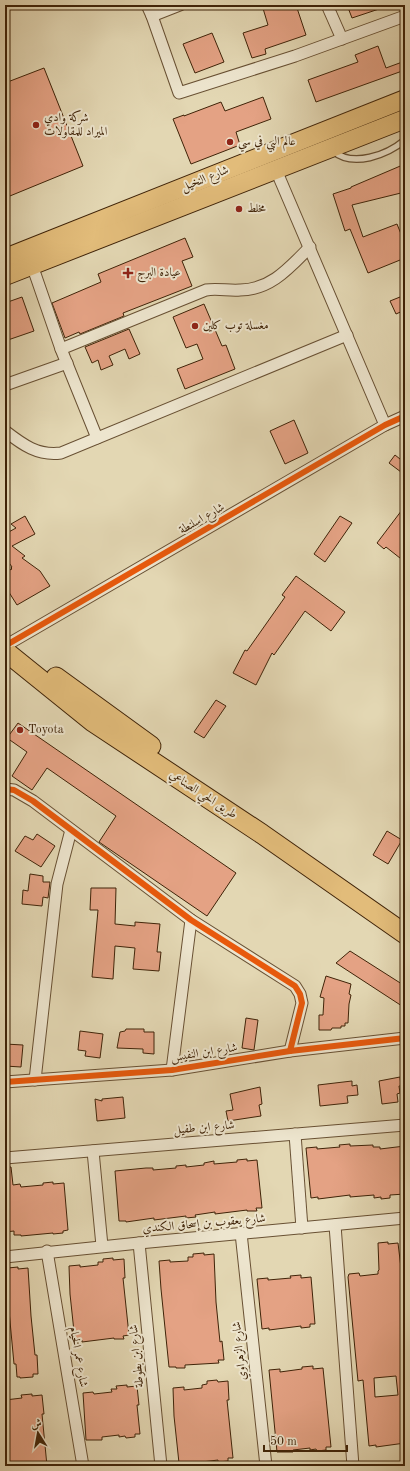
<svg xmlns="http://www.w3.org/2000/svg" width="410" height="1471" viewBox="0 0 410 1471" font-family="'Old Standard TT',Amiri,serif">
<rect width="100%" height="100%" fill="#e3d7b3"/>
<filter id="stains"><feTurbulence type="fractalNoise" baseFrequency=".005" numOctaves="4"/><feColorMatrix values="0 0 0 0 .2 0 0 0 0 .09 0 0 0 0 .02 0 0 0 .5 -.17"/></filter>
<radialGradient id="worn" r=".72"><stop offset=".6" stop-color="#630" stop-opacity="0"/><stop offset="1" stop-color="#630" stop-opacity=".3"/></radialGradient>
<g fill="#e4a284" stroke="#3f2308" fill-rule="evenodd">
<path d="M262 5H296L306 35 265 49 266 54 252 58 243 33 268 25Z"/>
<path d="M347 5H384L385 7 352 18Z"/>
<path d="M212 33 224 62 195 73 183 44Z"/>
<path d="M378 46 386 68 405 61V70L316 102 308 80 358 62 355 55Z"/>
<path d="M44 68 83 166 5 198V83Z"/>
<path d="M263 97 271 119 236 132 240 145 191 164 173 119 184 115V116L221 102 225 111Z"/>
<path d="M405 164V192L352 205 363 237 397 224 405 244V258L368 273 350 229 345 231 333 194 351 188V187Z"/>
<path d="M185 238 193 257 182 261 192 286 123 313 124 316 80 334 79 332 65 338 52 303 101 282 98 274Z"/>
<path d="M405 295V310L396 314 390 301Z"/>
<path d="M22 297 34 331 5 341V303Z"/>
<path d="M204 304 222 346 226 345 235 369 185 389 177 369 203 359 197 344 186 348 173 317Z"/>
<path d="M129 329 140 354 129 359 125 349 109 356 113 365 101 370 98 360 92 363 85 347Z"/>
<path d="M294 420 308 453 285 464 270 431Z"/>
<path d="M395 455 405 463V475L389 463Z"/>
<path d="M405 506V562L386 547 384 549 377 543Z"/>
<path d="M25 516 35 534 12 546 25 556 22 558 40 571 50 586 17 605 5 586V572L12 569 11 568 12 567 5 557V534L16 528 11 524Z"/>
<path d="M340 516 352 523 325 562 314 554Z"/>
<path d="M296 576 345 612 331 631 305 611 274 655 272 653 256 685 233 673 245 650 247 651 285 597 282 595Z"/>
<path d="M216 700 226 706 204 738 194 732Z"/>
<path d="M18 723 236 873 207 916 99 842 116 816 47 768 32 790 12 776 27 752 7 738Z"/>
<path d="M387 831 402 840 388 864 373 855Z"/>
<path d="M37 834 55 846 41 867 15 851 25 836 33 840Z"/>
<path d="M30 874 43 876V882H50L48 898 43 897 42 906 22 904 23 890 28 891Z"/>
<path d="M91 888H116L115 924 135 926V922L160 924 157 952H161L159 971 133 969 135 948 115 946 113 979 92 977 98 910H90Z"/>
<path d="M350 951 405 986V1008L336 963Z"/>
<path d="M326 976 351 984 349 994 351 995 349 1004 348 1023H345V1026H341V1028H332L331 1030H319V1015H323L324 998 320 997Z"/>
<path d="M246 1018 258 1020 254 1050 242 1048Z"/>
<path d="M126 1029H144V1032H154V1054L143 1053V1049L117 1048 120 1032 125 1031Z"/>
<path d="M80 1031 103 1034 100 1058 85 1056 86 1051 78 1050Z"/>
<path d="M5 1044 23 1045 21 1067 5 1066Z"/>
<path d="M400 1077 401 1086H399L400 1093 397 1094 398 1102 382 1104 379 1081Z"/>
<path d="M352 1081V1086L357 1085 358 1095 347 1096 348 1103 320 1106 318 1085Z"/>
<path d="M260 1087 262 1104 259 1105 261 1116 228 1121 226 1111 233 1110 230 1094Z"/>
<path d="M123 1097 125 1118 97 1121 95 1099 102 1101V1099Z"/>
<path d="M350 1144V1146L373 1145V1147H380V1149L405 1146V1194L390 1195V1198L381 1199V1197L374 1198V1195L350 1197V1195L318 1199V1197L311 1198 306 1148 317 1147V1149L340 1147 339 1145Z"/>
<path d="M247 1159V1161L257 1160 262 1208H256L257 1211H247V1210L215 1214V1212L195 1215 196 1217 186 1218V1216L154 1220V1218L126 1222V1221H119L115 1171 146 1168H153V1170L176 1168V1166L186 1165V1167L204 1165V1163L214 1161V1164L237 1162V1160Z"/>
<path d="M5 1167H11L13 1185 20 1184 21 1187 43 1185V1183L53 1182V1184L64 1183 68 1230 63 1231V1233L53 1234V1233L21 1236V1235H14V1231L5 1232Z"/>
<path d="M388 1242V1244L398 1243 401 1268 403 1267 405 1285V1286H403L405 1304V1443L376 1447V1445L369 1446 363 1380 358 1381 348 1277 349 1274 359 1273 360 1276 378 1274V1271L379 1270 378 1243ZM396 1376 398 1395 375 1397 374 1378Z"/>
<path d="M204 1253V1255L214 1254 216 1302 220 1342 222 1341 224 1360H218L219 1363 185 1365V1368H176V1367H169L161 1289 159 1261 170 1260V1262L188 1261V1257H193V1254Z"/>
<path d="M113 1258V1260L124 1259 125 1278H123L129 1335 123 1336 124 1339H114V1338L82 1342V1340L75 1341 70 1294 69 1266 80 1265V1267L98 1265V1262H103V1259Z"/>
<path d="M18 1267V1269L28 1268 31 1316 35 1355H37L38 1374H33V1377L20 1378V1377H17L16 1364H14L8 1300H9L8 1294H9L7 1271 8 1268Z"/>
<path d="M301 1275V1278L311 1277 315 1324H310V1327L301 1328V1326L269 1330V1328L262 1329 257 1279 268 1278V1280L291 1278 290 1276Z"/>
<path d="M313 1366V1369L323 1368 331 1447H326V1450L317 1451 316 1449 310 1450V1448L293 1450V1452H277L269 1370 280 1369V1372L302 1369V1367Z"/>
<path d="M217 1380 218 1382 228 1381 229 1400H227L233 1458H228V1461L218 1462V1460L186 1464V1462L179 1463 174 1416 173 1388 184 1387V1390L202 1388V1385L207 1384V1381Z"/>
<path d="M127 1385V1387L137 1386 139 1405H137L140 1434H135V1437L126 1438 125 1436 119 1437V1435L102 1437V1440H86L83 1393 93 1392 94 1394 112 1392 111 1389H117L116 1386Z"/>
<path d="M32 1394V1396L42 1395 44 1414H42L47 1466H5V1400L22 1398 21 1395Z"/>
</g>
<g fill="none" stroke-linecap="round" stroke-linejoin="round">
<defs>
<path id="service" d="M333 151C353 168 387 155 405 140"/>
<g id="minor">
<path d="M147 5 152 16 180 5"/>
<path d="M327 5 342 39"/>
<path d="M152 16 179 93 295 56 405 16"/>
<path d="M276 170 385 425"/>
<path d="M32 265 61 349 97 438"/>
<path d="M61 349 206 290C217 288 229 291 240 290 271 290 290 267 310 247"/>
<path d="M5 385 67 363"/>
<path d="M5 431C23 445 38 456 61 453L347 335"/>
<path d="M10 643 385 425 405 416"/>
<path d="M5 789 14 790 33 801 191 920 295 986 300 994 302 1003 290 1051"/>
<path d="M172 1070 191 920"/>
<path d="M35 1080 57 884 71 830"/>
<path d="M5 1082 172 1070 290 1051 405 1038"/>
<path d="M295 1134 302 1228"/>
<path d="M93 1151 102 1246"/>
<path d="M5 1158 405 1125"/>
<path d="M335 1225 353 1466"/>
<path d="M241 1233 266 1466"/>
<path d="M139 1243 161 1466"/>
<path d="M47 1251 83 1466"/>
<path d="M5 1257 139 1243 405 1218"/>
</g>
<g id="primary">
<path d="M5 258 405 99"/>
<path d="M5 276 405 119"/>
</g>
<g id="trunk">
<path d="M5 651 93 722 262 834 405 934"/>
<path d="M56 677 151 746"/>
</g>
</defs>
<use href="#service" stroke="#685033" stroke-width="8"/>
<use href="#minor" stroke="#685033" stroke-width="13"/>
<use href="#primary" stroke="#3f2308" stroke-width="20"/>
<use href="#trunk" stroke="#3f2308" stroke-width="21"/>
<use href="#service" stroke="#ede5ce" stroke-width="5.5"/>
<use href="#minor" stroke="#ede5ce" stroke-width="11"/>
<use href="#primary" stroke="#e2bc7a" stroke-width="18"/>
<use href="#trunk" stroke="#e2bc7a" stroke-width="19"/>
<defs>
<g id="cycleway">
<path d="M10 643 385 425 405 416"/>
<path d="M5 789 14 790 33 801 191 920 295 986 300 994 302 1003 290 1051"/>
<path d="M5 1082 172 1070 290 1051 405 1038"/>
</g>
</defs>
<use href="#cycleway" stroke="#ede5ce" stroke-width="8"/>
<use href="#cycleway" stroke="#e8590c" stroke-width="6"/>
</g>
<g fill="#8f2418" stroke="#ede5ce" stroke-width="1.5">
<circle cx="36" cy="125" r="4"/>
<circle cx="230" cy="142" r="4"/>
<circle cx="239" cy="209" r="4"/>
<path d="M126 267h4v4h4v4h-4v4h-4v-4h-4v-4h4z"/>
<circle cx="195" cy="326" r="4"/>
<circle cx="20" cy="730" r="4"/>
</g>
<g text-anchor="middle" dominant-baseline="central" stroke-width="4" stroke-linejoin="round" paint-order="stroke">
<g font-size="12" fill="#3f2308" stroke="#ede5ce" text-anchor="start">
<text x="44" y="118">شركة وادي<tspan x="44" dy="14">الميراد للمقاولات</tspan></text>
<text x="238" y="142">عالم البي في سي</text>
<text x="247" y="209">مخلط</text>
<text x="137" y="273">عيادة البرج</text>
<text x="203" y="326">مغسلة توب كلين</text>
<text x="28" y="730">Toyota</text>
</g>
<g font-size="12" fill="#3f2308" stroke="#ede5ce">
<text transform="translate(205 179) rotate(-22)">شارع النخيل</text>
<text transform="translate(202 519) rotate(-30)">شارع اسلنطة</text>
<text transform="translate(203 795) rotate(33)">طريق الحي الصناعي</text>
<text transform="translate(204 1053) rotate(-9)">شارع ابن النفيس</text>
<text transform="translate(204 1128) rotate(-5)">شارع ابن طفيل</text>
<text transform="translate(204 1224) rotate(-5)">شارع يعقوب بن إسحاق الكندي</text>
<text transform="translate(240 1351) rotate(-96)">شارع الزهراوي</text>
<text transform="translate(137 1356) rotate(-96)">شارع ابن بطوطة</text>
<text transform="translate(78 1357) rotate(80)">شارع عمر الخيام</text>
</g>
</g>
<rect width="410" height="1471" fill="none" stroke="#e3d7b3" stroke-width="20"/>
<rect x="6" y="6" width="398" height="1459" fill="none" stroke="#3f2308" stroke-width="2"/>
<rect x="10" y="10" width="390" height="1451" fill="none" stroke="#3f2308"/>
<g transform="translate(38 1433) rotate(349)" stroke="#ede5ce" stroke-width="3" paint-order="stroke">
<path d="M0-3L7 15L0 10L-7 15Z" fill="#3f2308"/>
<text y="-6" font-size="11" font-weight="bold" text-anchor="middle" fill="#3f2308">ش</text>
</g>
<path d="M264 1445v6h83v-6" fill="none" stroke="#3f2308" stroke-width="2"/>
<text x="270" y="1445" font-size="12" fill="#3f2308" stroke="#ede5ce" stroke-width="3" paint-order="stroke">50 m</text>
<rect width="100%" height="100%" filter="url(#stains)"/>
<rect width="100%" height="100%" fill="url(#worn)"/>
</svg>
